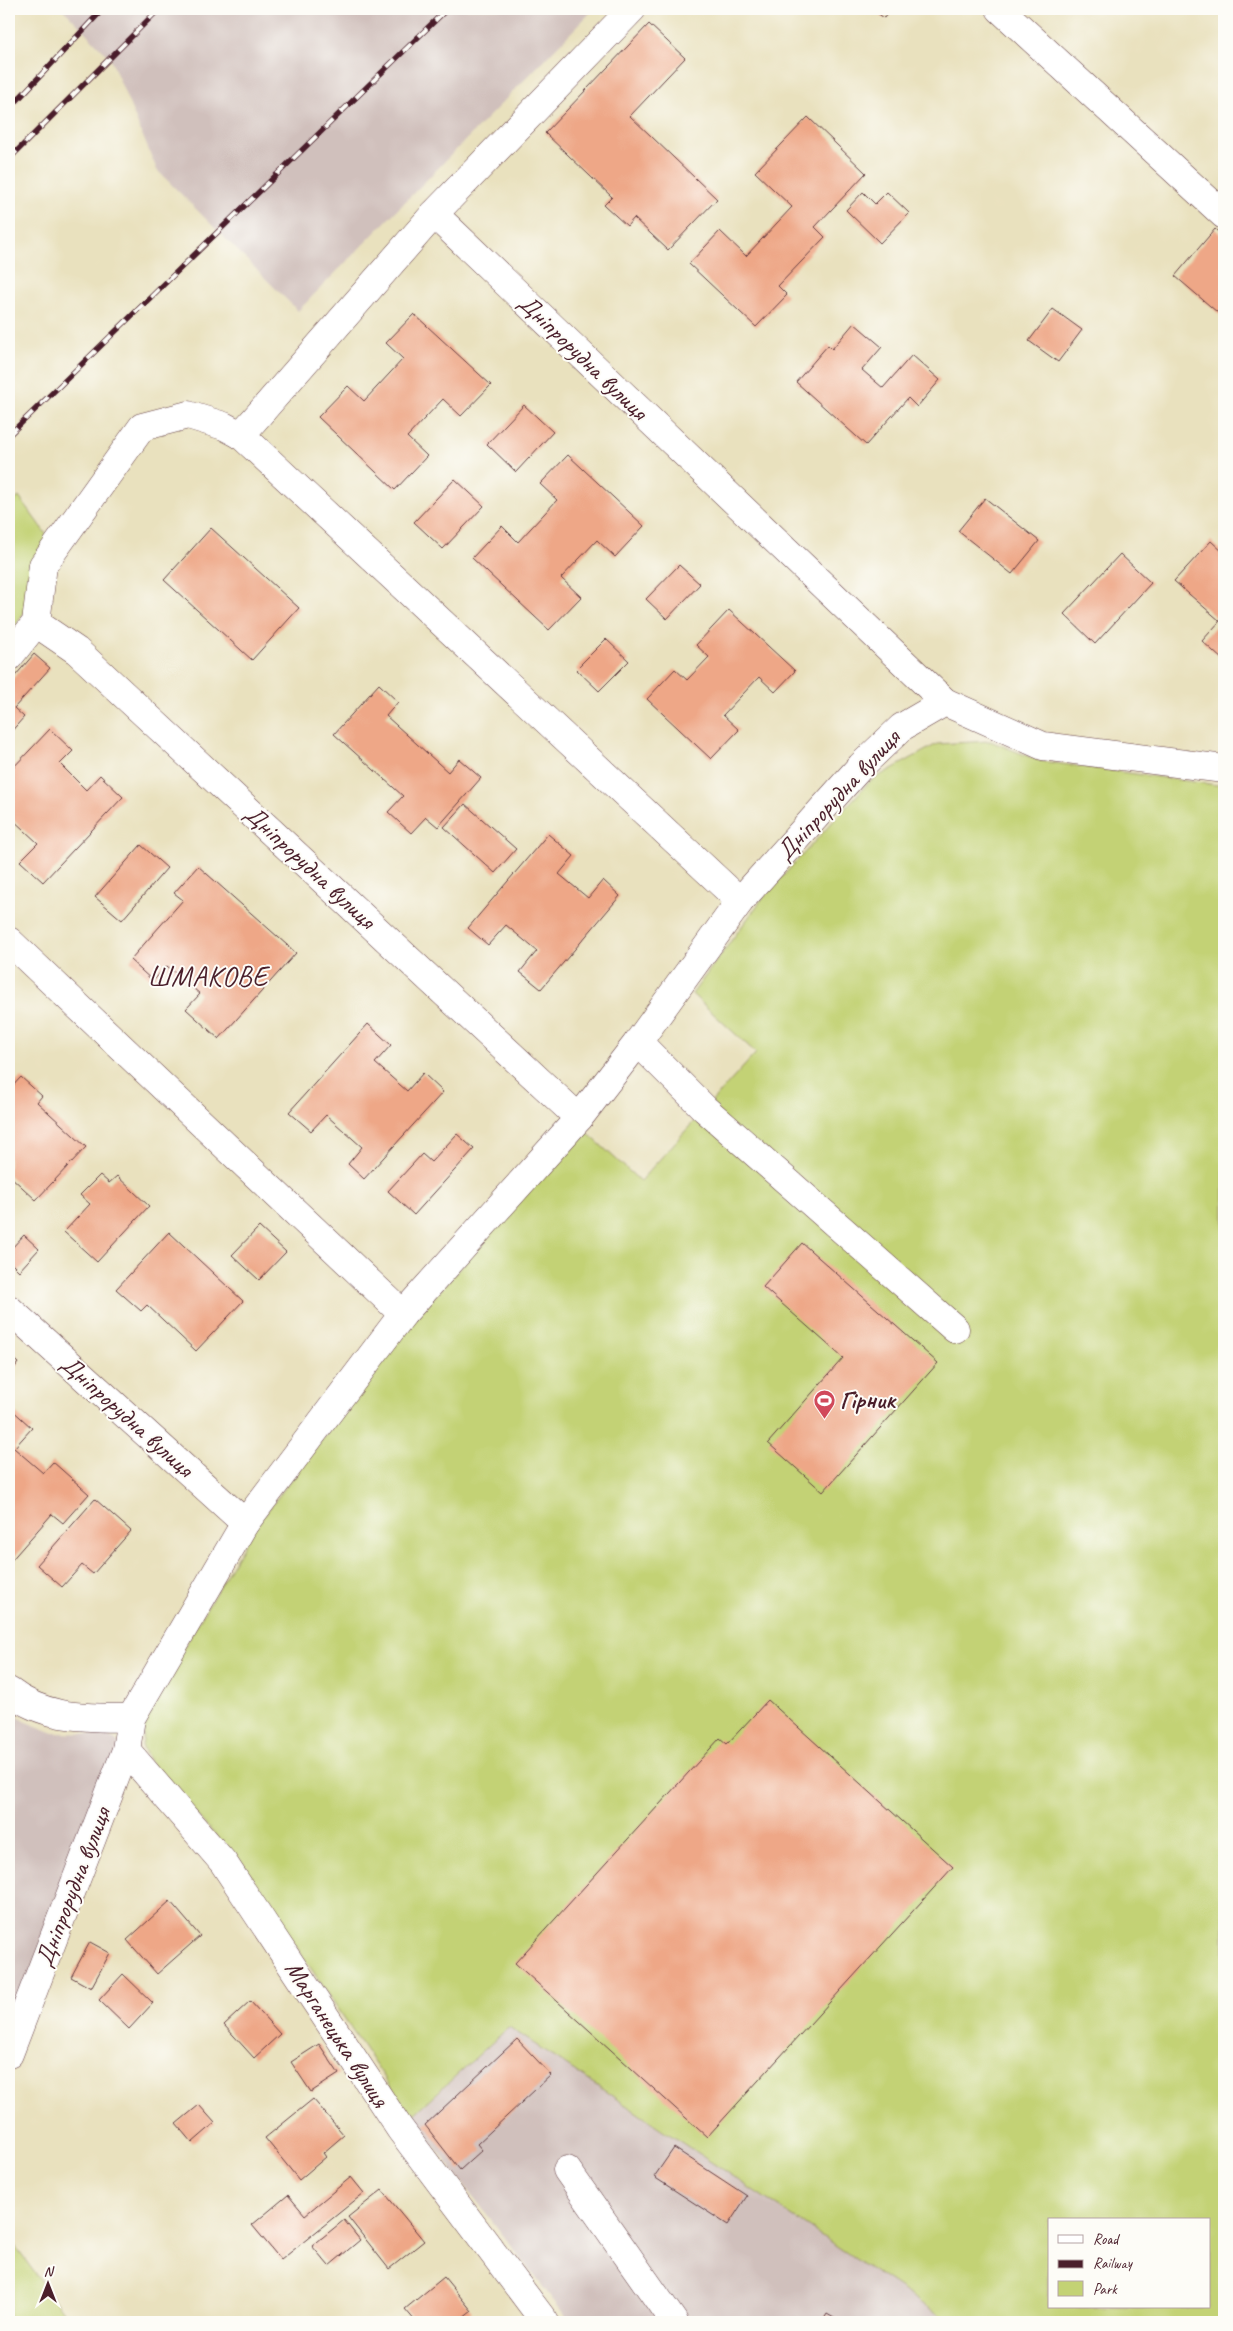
<svg xmlns="http://www.w3.org/2000/svg" width="1233" height="2331" viewBox="0 0 1233 2331" font-family="Caveat,sans-serif">
<rect width="100%" height="100%" fill="#fdfcf7"/>
<filter id="ink" filterUnits="userSpaceOnUse"><feTurbulence type="fractalNoise" baseFrequency=".02" numOctaves="2"/><feDisplacementMap in="SourceGraphic" scale="10" xChannelSelector="R" yChannelSelector="G"/><feConvolveMatrix kernelMatrix="1 2 1 2 8 2 1 2 1" color-interpolation-filters="sRGB"/></filter>
<filter id="wash" filterUnits="userSpaceOnUse"><feTurbulence type="fractalNoise" baseFrequency=".0096" numOctaves="4" result="noise"/><feDisplacementMap in="SourceGraphic" scale="20" xChannelSelector="R" yChannelSelector="G"/><feGaussianBlur stdDeviation="1.12" result="paint"/><feColorMatrix in="noise" values="0 0 0 0 0 0 0 0 0 0 0 0 0 0 0 0 0 1.4 0 .05"/><feComposite in="paint" operator="in"/></filter>
<g filter="url(#wash)">
<rect width="100%" height="100%" fill="#e9e1be"/>
<g fill="#d0c0bc">
<path d="M63 9H594L298 311 157 170 110 58Z"/>
<path d="M9 1709 26 1722 54 1733 107 1734 126 1750 9 2054Z"/>
<path d="M509 2026 950 2322H570L412 2117Z"/>
</g>
<g fill="#c3d274" stroke="#867850" fill-rule="evenodd">
<path d="M19 497 51 541 23 615 9 633V505Z"/>
<path d="M990 741 1040 761 1224 786V2322H950L509 2027 411 2117 236 1857 154 1770 142 1746 148 1708 252 1531 409 1326 582 1128 640 1181 756 1053 692 994 762 899 870 781 937 744ZM1049 2220H1209V2307H1049Z"/>
<path d="M9 2238 71 2322H9Z"/>
</g>
<g id="blocks">
<g fill="#eea787">
<path d="M872 9H891L884 18Z"/>
<path d="M649 24 685 58 630 116 717 199 668 250 634 218 627 226 604 205 612 197 545 133Z"/>
<path d="M808 117 866 173 815 227 825 237 778 286 787 295 756 327 689 264 720 231 746 256 792 207 755 172Z"/>
<path d="M863 192 875 204 887 192 909 213 880 243 846 210Z"/>
<path d="M1215 229 1224 237V318L1175 276Z"/>
<path d="M1053 309 1082 330 1058 362 1029 341Z"/>
<path d="M414 314 491 385 461 416 443 399 407 437 427 456 395 490 318 417 348 386 364 401 403 359 386 343Z"/>
<path d="M854 323 882 347 862 370 883 388 912 355 940 380 917 407 908 398 866 445 796 382 828 345 832 349Z"/>
<path d="M524 405 553 432 516 472 487 444Z"/>
<path d="M568 455 644 526 615 557 597 540 561 578 581 597 549 630 472 558 502 526 518 542 557 500 540 484Z"/>
<path d="M455 479 484 506 443 549 414 522Z"/>
<path d="M985 498 1039 541 1012 574 958 531Z"/>
<path d="M211 528 299 608 252 660 164 580Z"/>
<path d="M1211 541 1224 553V661L1202 641 1220 621 1174 581Z"/>
<path d="M1120 554 1151 583 1095 644 1064 614Z"/>
<path d="M679 565 700 584 667 619 646 599Z"/>
<path d="M729 610 795 671 775 692 759 677 723 715 739 730 711 759 647 699 675 669 687 680 709 657 696 645Z"/>
<path d="M606 639 629 661 599 691 576 669Z"/>
<path d="M34 654 50 668 14 708 24 717 9 734V683Z"/>
<path d="M379 684 398 702 386 716 448 772 459 759 481 778 438 827 426 817 411 833 388 812 403 796 334 734Z"/>
<path d="M50 729 73 751 60 764 86 790 100 775 123 797 43 882 20 861 38 843 11 818 9 820V772Z"/>
<path d="M465 804 516 849 495 873 444 827Z"/>
<path d="M548 834 574 856 559 874 588 898 603 880 620 896 541 989 520 972 537 951 506 925 488 945 468 928Z"/>
<path d="M141 845 167 868 122 920 95 897Z"/>
<path d="M198 866 296 953 219 1039 186 1009 200 994 167 966 153 981 130 960 183 900 174 893Z"/>
<path d="M368 1024 391 1045 375 1063 407 1091 423 1073 443 1092 364 1179 348 1164 362 1147 326 1115 311 1131 289 1112Z"/>
<path d="M21 1077 42 1096 37 1102 86 1147 36 1200 9 1175V1090Z"/>
<path d="M457 1134 474 1149 414 1215 388 1191 422 1154 431 1162Z"/>
<path d="M100 1175 109 1183 117 1176 149 1206 97 1262 64 1232 90 1204 80 1195Z"/>
<path d="M259 1227 286 1252 259 1280 232 1255Z"/>
<path d="M169 1232 243 1301 196 1351 147 1305 141 1311 116 1289Z"/>
<path d="M24 1235 39 1249 19 1271 9 1261V1251Z"/>
<path d="M802 1243 938 1363 823 1492 768 1443 843 1358 763 1287Z"/>
<path d="M9 1355 18 1363 9 1375Z"/>
<path d="M9 1407 32 1428 14 1448 43 1473 53 1462 89 1494 63 1523 52 1514 9 1563Z"/>
<path d="M95 1499 131 1531 93 1574 82 1565 62 1587 37 1565Z"/>
<path d="M768 1700 953 1867 707 2137 515 1963 720 1738 727 1744Z"/>
<path d="M170 1901 200 1936 157 1974 127 1940Z"/>
<path d="M90 1942 110 1953 91 1988 71 1977Z"/>
<path d="M123 1974 153 2003 129 2029 99 2000Z"/>
<path d="M250 2001 280 2034 254 2058 224 2025Z"/>
<path d="M517 2039 551 2075 477 2144 482 2150 460 2170 425 2125Z"/>
<path d="M319 2044 339 2074 311 2092 291 2062Z"/>
<path d="M313 2099 344 2135 323 2153 326 2157 299 2180 265 2138Z"/>
<path d="M199 2105 215 2123 192 2143 176 2124Z"/>
<path d="M674 2148 747 2196 728 2225 654 2177Z"/>
<path d="M351 2177 364 2193 281 2260 252 2225 288 2195 305 2215Z"/>
<path d="M382 2190 424 2241 389 2269 348 2217Z"/>
<path d="M344 2220 360 2240 329 2266 312 2246Z"/>
<path d="M444 2277 472 2311 458 2322H416L405 2309Z"/>
<path d="M827 2314 841 2322H822Z"/>
</g>
</g>
</g>
<g filter="url(#ink)">
<use href="#blocks" fill-opacity="0" stroke="#623c41" stroke-width="1"/>
<g fill="none" stroke-linecap="round" stroke-linejoin="round">
<defs>
<g id="minor">
<path d="M1000 9 1224 215"/>
<path d="M434 214 945 702"/>
<path d="M241 435 434 214 632 9"/>
<path d="M36 623 77 651 579 1118"/>
<path d="M9 657 36 623 43 565 142 427 188 415 224 426 241 435 740 901"/>
<path d="M9 941 403 1314"/>
<path d="M638 1042 705 1109 955 1329"/>
<path d="M9 1309 245 1523"/>
<path d="M9 1691C46 1720 86 1717 131 1718"/>
<path d="M126 1750 223 1862 400 2129 545 2322"/>
<path d="M9 2054 126 1750 131 1718 245 1523 403 1314 579 1118 638 1042 740 901 861 766 902 727 945 702 1043 746 1224 769"/>
<path d="M567 2170 674 2322"/>
</g>
</defs>
<use href="#minor" stroke="#623c41" stroke-width="29"/>
<use href="#minor" stroke="#fff" stroke-width="28"/>
<defs>
<g id="rail">
<path d="M9 109 103 9"/>
<path d="M9 159 159 9"/>
<path d="M9 435 447 9"/>
</g>
</defs>
<use href="#rail" stroke="#4a1f2b" stroke-width="5.5"/>
<use href="#rail" stroke="#fdfcf7" stroke-width="4" stroke-dasharray="11" stroke-linecap="butt"/>
</g>
</g>
<defs>
<symbol id="stadium-pin" viewBox="-11 -11 22 30"><path d="M0 17L-7.5 6A9.5 9.5 0 1 1 7.5 6Z" fill="#d1495b" stroke="#fdfcf7"/><path d="M0-5a6.5 5 0 1 0 0 10a6.5 5 0 1 0 0-10ZM-3.5-1.8h7v3.6h-7Z" fill="#fff"/></symbol>
</defs>
<g fill-rule="evenodd">
<use href="#stadium-pin" x="812" y="1388" width="25" height="34"/>
</g>
<g text-anchor="middle" dominant-baseline="central" stroke-width="4" stroke-linejoin="round" paint-order="stroke">
<g font-size="25" fill="#4a1f2b" stroke="#fdfcf7">
<text transform="translate(583 357) rotate(44)">Дніпрорудна вулиця</text>
<text transform="translate(838 795) rotate(-47)">Дніпрорудна вулиця</text>
<text transform="translate(310 867) rotate(43)">Дніпрорудна вулиця</text>
<text transform="translate(127 1416) rotate(42)">Дніпрорудна вулиця</text>
<text transform="translate(73 1887) rotate(-69)">Дніпрорудна вулиця</text>
<text transform="translate(337 2034) rotate(57)">Марганецька вулиця</text>
</g>
<g font-size="25" font-weight="bold" fill="#4a1f2b" stroke="#fdfcf7" text-anchor="start">
<text x="840" y="1400">Гірник</text>
</g>
<g font-size="28" letter-spacing="1" fill="#4a1f2b" stroke="#fdfcf7">
<text x="208" y="976">ШМАКОВЕ</text>
</g>
</g>
<rect width="1233" height="2331" fill="none" stroke="#fdfcf7" stroke-width="30"/>
<rect x="1048" y="2218" width="162" height="90" fill="#fdfcf7" stroke="#b5a4a5"/>
<rect x="1058" y="2235" width="25" height="8" fill="#ffffff" stroke="#b5a4a5"/>
<text x="1093" y="2244" font-size="15" fill="#4a1f2b">Road</text>
<rect x="1058" y="2260" width="25" height="8" fill="#4a1f2b" stroke="#b5a4a5"/>
<text x="1093" y="2268" font-size="15" fill="#4a1f2b">Railway</text>
<rect x="1058" y="2281" width="25" height="15" fill="#c3d274" stroke="#b5a4a5"/>
<text x="1093" y="2294" font-size="15" fill="#4a1f2b">Park</text>
<g transform="translate(48 2284)" stroke="#fdfcf7" stroke-width="4" paint-order="stroke">
<path d="M0-4L9 19L0 12L-9 19Z" fill="#4a1f2b"/>
<text y="-8" font-size="14" font-weight="bold" text-anchor="middle" fill="#4a1f2b">N</text>
</g>
</svg>
